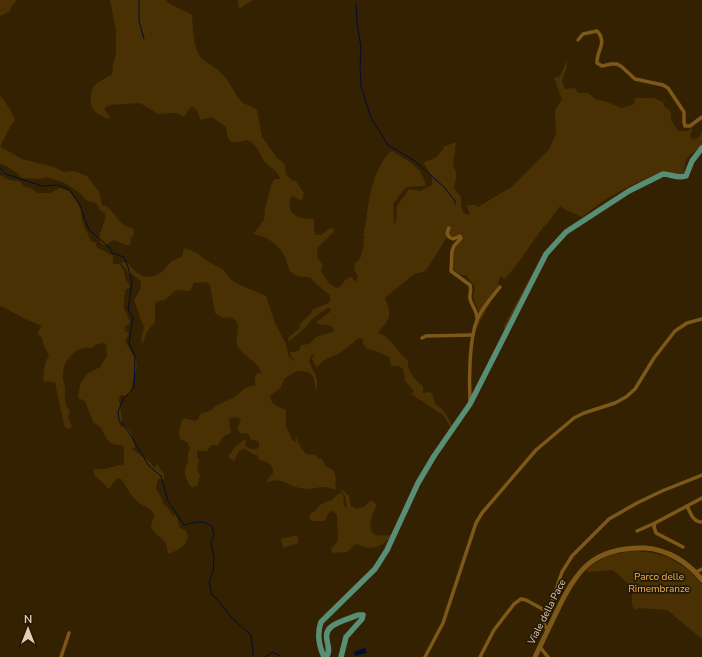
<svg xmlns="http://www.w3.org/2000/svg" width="702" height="657" viewBox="0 0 702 657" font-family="'Nunito Sans',sans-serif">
<rect width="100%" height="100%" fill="#342101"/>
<g fill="#4a3103">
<path d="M0 0H17L12 6 9 12 0 16Z"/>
<path d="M110 0H166L170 4 191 14 192 16C193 28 193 42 198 53 203 63 214 65 221 73 230 81 233 92 241 101 245 105 252 106 257 110L262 137 277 158 283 162 285 166 286 175 292 180 296 181 304 193 302 201 293 196 290 198C287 217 299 218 314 219V229L316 235H321L331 228 334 229V232L318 247 317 256 323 266 321 271 328 282 336 288 340 287 345 280 350 277H352L355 282 357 279 358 275C352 269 353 263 360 259L364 245 363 240 365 237 363 235C367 222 367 209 370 195 372 184 382 156 392 151 408 162 421 164 426 186L406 187 393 204 394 224 396 221 397 206 409 189 421 191C423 189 431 186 432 185 434 176 427 170 423 162 438 158 437 157 445 146L454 143H456L453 165 456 172V179L454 188 461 197C462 205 459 213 470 215L467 207 468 205H475L478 207 513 186 543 155 549 150 556 134 555 110 562 99 554 78 560 76 567 60V67L562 81 565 89 575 88 579 93H588L597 100 605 101 621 108 633 105 635 98H654L663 102 664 106 671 112V120L678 131H686L693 128 690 136 693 140 699 137 702 131V146C689 156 684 157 684 175L682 176 668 173 654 175 601 206 560 238 543 259 515 312H514L505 330 503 327 537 265 556 241 597 208 649 176 606 199 582 217 566 210 560 206 547 224 544 226 518 263 505 279 500 276 498 287 474 334 475 325 480 316 473 298 475 287 466 275H461L452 269 454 250 461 239 459 236 452 239 447 237 427 269 423 272 414 274 385 298C393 317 389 319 378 333 394 338 395 352 408 360 407 373 415 379 423 386V393L430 392 433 395 435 404C444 409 448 416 452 426L451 428 443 415 411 394 414 391 405 381 403 369 398 366H391L389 357 374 350 367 349 363 343V339L358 338C352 344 345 350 338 354 330 358 322 359 317 368L312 359 315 354 311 356 309 361 317 379V391C312 378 317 371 297 371L285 378 281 387 270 396C271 406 278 406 286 410V426L292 440 296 442V437C300 445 304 458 314 454L318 458 322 459 326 467 332 469 335 473 336 481 335 485 337 489C332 490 328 487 322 487 314 488 308 490 300 488 284 485 286 477 266 482L273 473C274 463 267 462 259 460L257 455 253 454 245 449 240 450 234 461 228 457 235 447 238 445 243 440 247 441 245 446C250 449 254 451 259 447V442L250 439 249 434 239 433 237 428 241 420C239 417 232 416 229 419L231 433 224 436 218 445H211L207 451H197V456L199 460 197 470 200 476 197 486 192 487 189 485 185 475V469L188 461V454L190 448 187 442 180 439C178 433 180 426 182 420L184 418 195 421 198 419 200 414 210 411 217 405 235 397 245 388 255 385V375L258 373H261C260 363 244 357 238 347 233 338 244 323 232 318 229 317 225 318 222 318L215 313 210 285 207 282 198 283 194 282 191 290 187 291 176 290 165 300 158 301 155 303V322L146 333 143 344 141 338 144 328 134 300 141 288V281L131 273V275L128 274 127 270 121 263 124 262 128 263C130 264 130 267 132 268 140 278 153 280 163 271 166 269 169 263 172 261 175 260 179 258 183 256V251L185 248 197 253 207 261 224 270 230 279 238 284 266 296 275 323 286 344 289 357 293 361 294 359 291 357 290 352 299 351 301 345 309 344 316 337 335 331C329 321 323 328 316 322L330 312 331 309 328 308 314 317 302 331 288 342 289 337 300 328 299 325 308 316 311 314 312 310 330 302V295L316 284 311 278C304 276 299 278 293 274 288 270 288 265 286 260 281 246 268 236 253 234L264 220 265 209 272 182 275 179H280C278 171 273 170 267 164 259 157 259 143 246 140 232 145 227 143 226 126H224L212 117 201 120 196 109 193 107 190 108 184 117 179 114 174 113 158 114 140 103 110 105 107 106 104 109 111 119C98 116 89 110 91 96 91 94 91 92 92 90 95 82 105 79 112 74L113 64 116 55V31Z"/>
<path d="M238 0H253L239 9Z"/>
<path d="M0 95 10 109 15 120 10 127 1 145V147L22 159 54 167 64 172 74 171 87 176 99 192 102 205C116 208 117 227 133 228L134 235 131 238 130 245H126L114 240 106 245 101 244C96 233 107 224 105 213L100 210 96 203 87 201 80 193 63 182 47 177 39 179 21 178 17 172C11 171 7 165 0 164Z"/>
<path d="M0 175 9 180 19 181 25 187 30 188 38 193H50L60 188 69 191 72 195 81 209 82 221 86 230 91 241 96 243C96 249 100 249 105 251L107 253 113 256V264H119L124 270 125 278 130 287 125 290V294L124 295V309L127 314 130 324 126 325 124 328 125 331 129 333 125 341 136 360 137 366 130 393 126 396 121 395 119 398 122 421 119 423 121 427 123 425 131 431 135 448H132V449C139 455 151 460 154 468L157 464 164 474V480L158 479 156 489 163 501 162 503 167 507 173 516 172 517 176 515 180 528 186 531 188 536C186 547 178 550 169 554 166 550 168 547 165 542 161 536 151 533 151 525 152 522 154 518 154 515 152 508 145 507 139 503 131 497 127 487 121 479L117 478 109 489 94 475V469H105L124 464V447L120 445 112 444 106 438 101 428 93 422 85 401 78 398 80 384 87 374 100 367 107 356 106 344 104 343 95 345 92 348C77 344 63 361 63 374 62 380 65 384 65 390 65 397 64 405 70 410L68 418 72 426 70 429 66 428 64 425 55 383 48 381 43 382 45 363 49 355 44 346 42 338 37 333 42 326 23 318 5 308 0 306Z"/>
<path d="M339 489 345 492 349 496 351 506 357 509 364 507 371 500 377 505C373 512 365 531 376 535 380 536 387 535 392 535 388 542 374 551 365 547 361 546 360 545 356 544L347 552 332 553 331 549 338 540 337 515 334 512 331 511 328 514 325 521H311L309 517 310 514 315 511 320 505 333 499 339 493 343 494 344 506 347 508 345 496Z"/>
<path d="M297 535 299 543 283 548 281 539Z"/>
<path d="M636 551 654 553 668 557 689 570 702 585V639L667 610 639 608 634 610 632 605V587L613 570 589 572 586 570C604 555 613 553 636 551Z"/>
</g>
<path fill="#000d31" d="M365 648 367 653 355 656 354 652Z"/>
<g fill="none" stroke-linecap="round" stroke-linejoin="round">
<g stroke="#000d31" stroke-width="1">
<path d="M139 0V21L144 39"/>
<path d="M356 4 357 23 361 47 360 65 361 86 371 118 388 145 415 161 444 187 455 201V204"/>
<path d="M0 168 6 174 42 186 58 185 68 189 72 193 79 203 89 230 109 247 112 253 124 257 128 267 132 283 128 309 133 318 129 343 135 356 134 388 123 399 118 412 119 420 128 431 149 466 161 476 168 501 184 525C194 522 203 520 212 526L214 535 211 543 214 557 213 572 209 582 212 595 218 600 232 618 251 635 253 651V657"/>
<path d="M265 657 273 652 281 657"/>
</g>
<g stroke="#7d5818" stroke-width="3.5">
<path d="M578 40 583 34 597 31C608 43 596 51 597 63L602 66 611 64H617L622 67 635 79 663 85 668 88 684 112V122L685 126H690L702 117"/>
<path d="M449 228 447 233 449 237 453 239 460 236 461 238 454 246 452 251 451 271 470 285C472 290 469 294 470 299 472 306 477 311 477 318"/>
<path d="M422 338 426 336 473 335"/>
<path d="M470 401C469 380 469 340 477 320 481 309 492 297 500 287"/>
<path d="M687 506C691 514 693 522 702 522"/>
<path d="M637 531 655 523"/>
<path d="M683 547 656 533 654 527 655 523 702 498"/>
<path d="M696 572 702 569"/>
<path d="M548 631 544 624 562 572 572 556 609 519 637 503 662 491 702 475"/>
<path d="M540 647 548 657"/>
<path d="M61 657 69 633"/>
<path d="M425 657 443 623 476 523 482 513 536 450 574 418 584 413 615 403 626 397 635 389 654 358 675 331 687 323 702 319"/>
<path d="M480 657 494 630 514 604 521 599 526 600 548 612"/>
</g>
<path stroke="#7d5818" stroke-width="5" d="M535 657C542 642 549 628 556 613 577 569 593 547 645 548 667 549 689 563 702 580"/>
<path stroke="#578e75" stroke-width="5.5" d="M341 657 346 637 362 619 363 615H358C351 618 336 622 331 627 320 636 334 649 326 657H324C319 646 317 633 321 622L375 569 387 550 418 483 434 456 470 404 546 254 566 232 629 191 663 174C671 174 677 179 686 176L692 161 702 148"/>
</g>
<g text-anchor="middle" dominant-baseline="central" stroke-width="3.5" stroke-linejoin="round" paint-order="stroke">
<g font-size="10" fill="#eeb457" stroke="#251906">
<text x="659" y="577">Parco delle<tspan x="659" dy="12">Rimembranze</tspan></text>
</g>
<g font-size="10" fill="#e3ceb1" stroke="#251906">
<text transform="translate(547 612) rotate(-63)">Viale della Pace</text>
</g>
</g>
<g transform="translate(28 629)" stroke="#251906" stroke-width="3" paint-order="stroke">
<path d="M0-3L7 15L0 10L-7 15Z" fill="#e3ceb1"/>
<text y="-6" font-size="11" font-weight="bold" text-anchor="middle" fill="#e3ceb1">N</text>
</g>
</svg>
